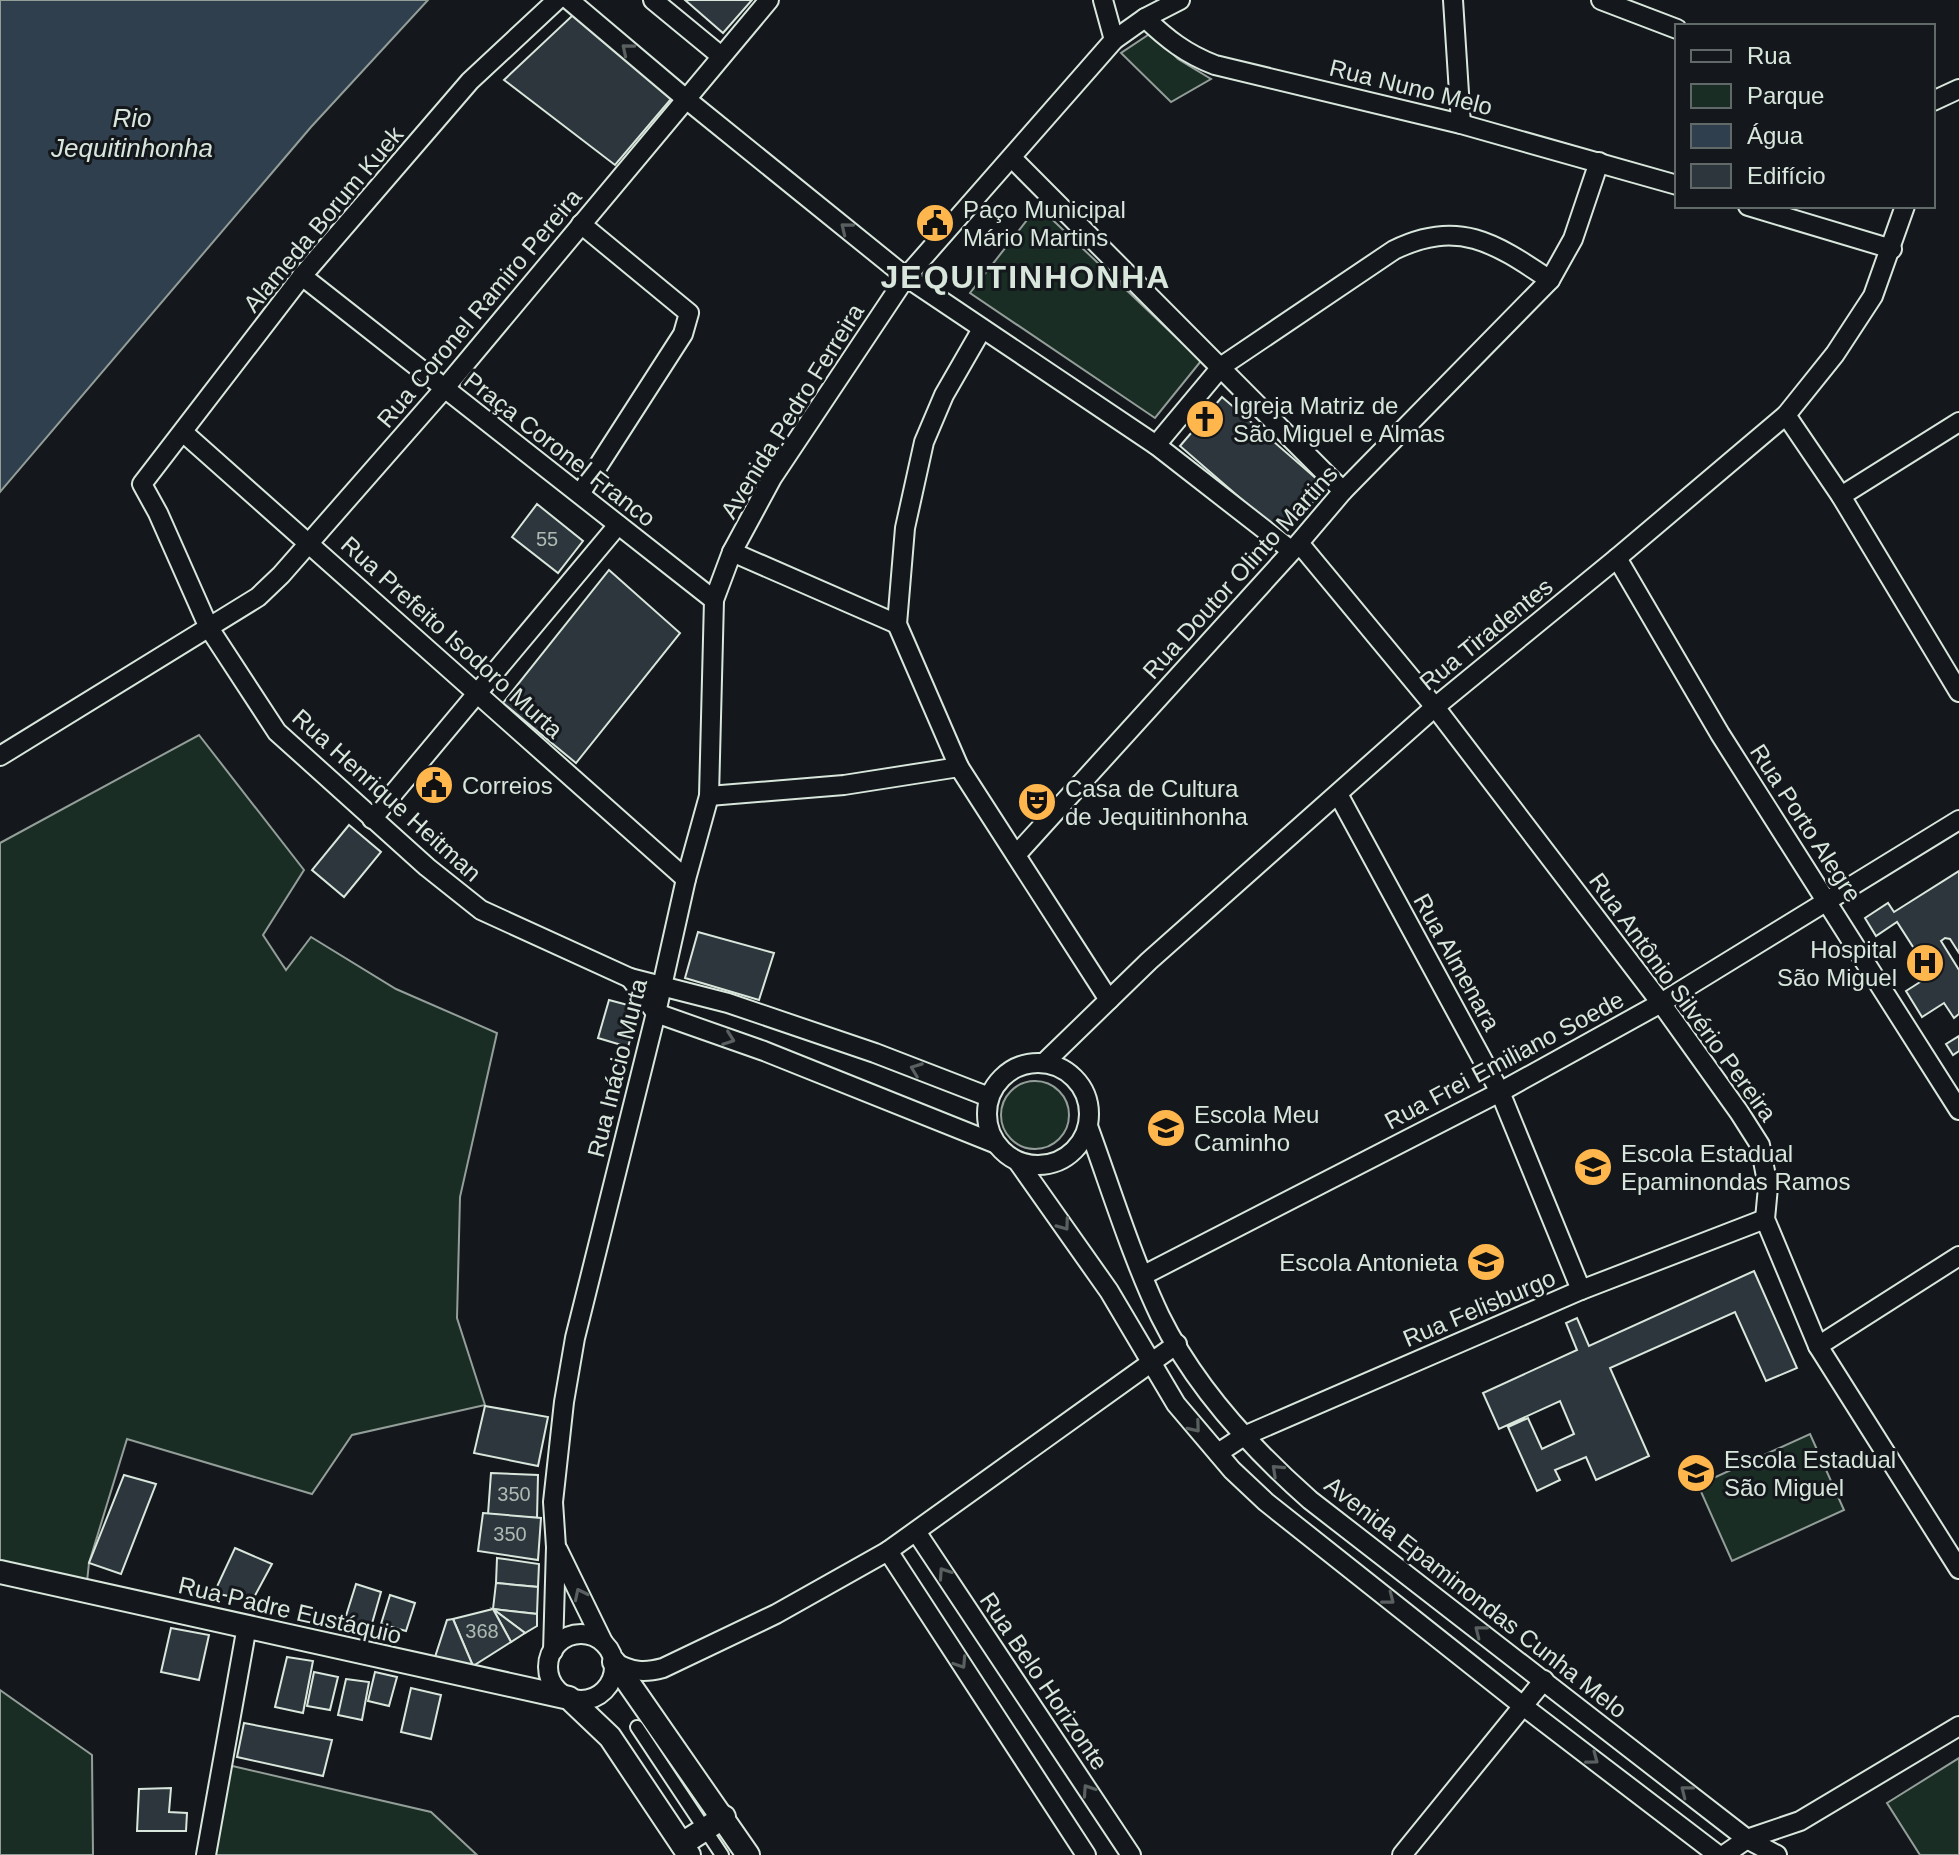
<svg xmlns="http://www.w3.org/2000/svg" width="1959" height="1855" viewBox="0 0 1959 1855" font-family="Helvetica,sans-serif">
<rect width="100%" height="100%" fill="#14181c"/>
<g fill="#1a2d24" stroke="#939e99" stroke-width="2">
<path d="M1151 33 1178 59 1211 79 1171 102 1121 53Z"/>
<path d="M1038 206 1201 361 1155 418 970 293Z"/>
<path d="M199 735 304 870 263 935 286 970 311 937 396 989 497 1033 460 1197 457 1318 485 1405 352 1435 312 1494 127 1439 89 1563 86 1591 0 1574V843Z"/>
<circle cx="1035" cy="1115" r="34"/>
<path d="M1810 1434 1844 1510 1732 1561 1698 1485Z"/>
<path d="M0 1690 92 1755 93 1855H0Z"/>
<path d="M1959 1758V1855H1920L1887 1803Z"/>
<path d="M228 1765 431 1812 477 1855H208Z"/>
</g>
<path fill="#2f3f4d" stroke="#939e99" stroke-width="2" d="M0 0H428L311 127 0 492Z"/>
<g fill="#2c363c" stroke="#d8e6dc" stroke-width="2">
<path d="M685 0H752L723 33Z"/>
<path d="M573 15 671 99 615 165 504 80Z"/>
<path d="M1222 397 1326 487 1284 536 1180 446Z"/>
<path d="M537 504 583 541 558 573 512 537Z"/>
<path d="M609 570 680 633 576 763 503 703Z"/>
<path d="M349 825 381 852 344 897 312 870Z"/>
<path d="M1959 871V953L1950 939 1945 938 1941 941 1959 970V1014L1954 1018 1944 1003 1922 1017 1906 991 1931 975 1897 922 1876 936 1865 918 1888 903 1894 912Z"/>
<path d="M698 932 774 953 759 1000 685 978Z"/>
<path d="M609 1000 639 1008 628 1047 598 1038Z"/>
<path d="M1959 1036V1051L1953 1055 1946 1044Z"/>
<path d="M1754 1271 1797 1368 1766 1381 1735 1312 1610 1368 1649 1456 1596 1480 1586 1457 1555 1470 1560 1480 1537 1491 1508 1427 1528 1418 1542 1449 1574 1434 1560 1401 1499 1429 1483 1393 1577 1350 1566 1323 1577 1318 1589 1346Z"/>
<path d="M485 1406 548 1417 538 1466 474 1453Z"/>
<path d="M491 1473 538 1475 537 1518 488 1514Z"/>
<path d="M124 1475 156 1484 121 1574 89 1563Z"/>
<path d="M483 1513 541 1518 538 1560 478 1551Z"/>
<path d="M235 1548 272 1564 252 1601 214 1593Z"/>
<path d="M497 1558 539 1564 538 1587 496 1583Z"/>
<path d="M496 1583 538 1587 537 1614 493 1609Z"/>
<path d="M356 1584 381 1592 371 1627 345 1619Z"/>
<path d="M390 1595 415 1603 406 1631 381 1624Z"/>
<path d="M493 1609 537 1614V1626L525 1633Z"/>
<path d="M493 1609 525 1633 511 1642Z"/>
<path d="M493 1609 511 1642 473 1666 453 1619Z"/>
<path d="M453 1619 473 1666 435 1657 447 1620Z"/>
<path d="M171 1628 209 1635 199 1680 161 1672Z"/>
<path d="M287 1657 313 1661 303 1713 275 1707Z"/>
<path d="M314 1672 338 1677 330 1710 307 1706Z"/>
<path d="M375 1672 397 1677 389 1706 368 1701Z"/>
<path d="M346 1679 369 1682 362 1720 338 1715Z"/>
<path d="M411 1688 441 1695 431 1739 401 1732Z"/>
<path d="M244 1723 332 1740 323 1776 237 1757Z"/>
<path d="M171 1788 169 1812 187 1813 186 1831H137L139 1789Z"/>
</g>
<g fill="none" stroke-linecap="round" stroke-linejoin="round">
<defs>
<path id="pedestrian" d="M637 1727 722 1855"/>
<g id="minor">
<path d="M557 0 470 81 302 276 142 484 158 513 209 628 277 732 427 867 481 910 630 978 728 1003 875 1053 989 1097"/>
<path d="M569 0 686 99 906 277 1156 445 1292 551"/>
<path d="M653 0 721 56"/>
<path d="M1103 0 1114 40"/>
<path d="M1453 0 1461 124"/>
<path d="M1601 0 1677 29"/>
<path d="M1145 18C1167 39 1186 54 1215 65L1461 124 1677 185"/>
<path d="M1933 101 1959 89"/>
<path d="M1012 158 1343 491"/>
<path d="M1748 206 1892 249"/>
<path d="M302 276 714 600"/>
<path d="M982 329 944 395 924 442 905 528 897 624 959 767 1109 1000"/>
<path d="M1786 415 1841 496 1959 692"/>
<path d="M184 433 686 879"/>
<path d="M1156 445 1222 366 1394 250C1459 218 1496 244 1550 280"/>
<path d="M580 494 683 334 689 313 581 224"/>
<path d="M1841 496 1959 422"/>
<path d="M1299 543 1435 707 1661 1003 1739 1112 1760 1145 1768 1187 1765 1219 1818 1346 1959 1569"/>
<path d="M732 552 897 624"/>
<path d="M1617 558 1720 734 1959 1110"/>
<path d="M0 756 258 597 281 575 444 389 769 0"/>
<path d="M1338 794 1500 1092 1581 1290"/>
<path d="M709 796 844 785 959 767"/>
<path d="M372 819 618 525"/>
<path d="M1016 855 1292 551 1343 491 1550 280 1573 239 1599 162"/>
<path d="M630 978 656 1013 764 1051 994 1143"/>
<path d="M1045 1062 1149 961 1435 707 1617 558 1786 415 1835 354 1873 296 1905 206"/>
<circle cx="1038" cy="1114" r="51"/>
<path d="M1088 1126C1111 1189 1131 1255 1160 1316 1195 1387 1251 1448 1310 1500L1747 1839 1777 1855"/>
<path d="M1018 1162 1109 1291 1176 1404 1232 1470 1266 1502 1523 1706 1718 1855"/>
<path d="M1144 1275 1500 1092 1661 1003 1959 820"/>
<path d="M1818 1346 1959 1256"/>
<path d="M1218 1453 1244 1436 1581 1290 1765 1219"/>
<path d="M917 1533 1131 1855"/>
<path d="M558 1550 603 1642"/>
<path d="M888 1551 1086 1855"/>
<circle cx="581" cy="1667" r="33"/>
<path d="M553 1651 556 1547 553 1502 564 1402 575 1338 656 1013 686 879 709 796 714 600 732 552 772 478 906 277 1114 40 1145 18 1180 0"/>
<path d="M614 1662C632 1672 644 1673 663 1668L776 1614 888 1551 1177 1344"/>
<path d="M206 1855 247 1626"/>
<path d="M1402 1855 1544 1680"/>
<path d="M1724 1855 1747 1839 1800 1821 1959 1726"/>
</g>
<g id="tertiary">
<path d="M0 1572 569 1698 610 1737 689 1855"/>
<path d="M614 1662 748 1855"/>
<path d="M682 1844 724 1817"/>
</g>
</defs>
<use href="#pedestrian" stroke="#d8e6dc" stroke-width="16"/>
<use href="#minor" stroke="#d8e6dc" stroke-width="22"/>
<use href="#tertiary" stroke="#d8e6dc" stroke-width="26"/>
<use href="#pedestrian" stroke="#14181c" stroke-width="12"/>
<use href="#minor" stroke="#14181c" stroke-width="18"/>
<use href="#tertiary" stroke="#14181c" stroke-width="22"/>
</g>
<defs><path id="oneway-chevron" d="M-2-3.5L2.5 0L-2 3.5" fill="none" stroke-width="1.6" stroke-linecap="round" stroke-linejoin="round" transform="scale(2)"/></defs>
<g stroke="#59605f">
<use href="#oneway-chevron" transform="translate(627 49) rotate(-140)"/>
<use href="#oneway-chevron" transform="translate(846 228) rotate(-141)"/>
<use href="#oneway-chevron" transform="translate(729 1039) rotate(20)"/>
<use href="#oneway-chevron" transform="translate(916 1069) rotate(-159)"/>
<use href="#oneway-chevron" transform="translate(1064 1225) rotate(54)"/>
<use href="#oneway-chevron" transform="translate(1195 1427) rotate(50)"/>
<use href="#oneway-chevron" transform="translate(1277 1470) rotate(-137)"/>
<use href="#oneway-chevron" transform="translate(944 1573) rotate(-124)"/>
<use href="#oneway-chevron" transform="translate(580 1594) rotate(-116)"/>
<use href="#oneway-chevron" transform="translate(1389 1599) rotate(38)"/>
<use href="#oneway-chevron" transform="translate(1480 1631) rotate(-142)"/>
<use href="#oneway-chevron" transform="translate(961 1663) rotate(57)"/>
<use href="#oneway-chevron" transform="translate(1593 1759) rotate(37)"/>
<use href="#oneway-chevron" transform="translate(1088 1790) rotate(-124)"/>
<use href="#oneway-chevron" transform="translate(1686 1791) rotate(-142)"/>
</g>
<defs>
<symbol id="civic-disc" viewBox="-11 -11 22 22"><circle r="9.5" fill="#ffb74d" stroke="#14181c"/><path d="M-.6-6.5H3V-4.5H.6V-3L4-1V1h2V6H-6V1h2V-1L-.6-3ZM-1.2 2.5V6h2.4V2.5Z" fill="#111"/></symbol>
<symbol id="church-disc" viewBox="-11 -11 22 22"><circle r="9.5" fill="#ffb74d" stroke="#14181c"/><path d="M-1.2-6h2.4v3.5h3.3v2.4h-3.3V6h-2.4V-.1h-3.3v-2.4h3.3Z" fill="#111"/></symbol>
<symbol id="theatre-disc" viewBox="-11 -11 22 22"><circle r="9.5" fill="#ffb74d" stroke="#14181c"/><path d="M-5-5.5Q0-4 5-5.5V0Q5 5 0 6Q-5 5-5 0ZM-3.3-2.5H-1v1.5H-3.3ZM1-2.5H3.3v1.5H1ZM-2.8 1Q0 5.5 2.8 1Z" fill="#111"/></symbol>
<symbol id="hospital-disc" viewBox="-11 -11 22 22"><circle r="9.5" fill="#ffb74d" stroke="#14181c"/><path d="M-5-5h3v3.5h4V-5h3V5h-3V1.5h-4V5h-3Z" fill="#111"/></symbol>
<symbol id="school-disc" viewBox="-11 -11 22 22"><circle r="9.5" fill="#ffb74d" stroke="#14181c"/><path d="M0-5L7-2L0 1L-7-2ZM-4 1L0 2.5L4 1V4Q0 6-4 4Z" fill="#111"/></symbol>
</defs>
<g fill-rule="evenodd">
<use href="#civic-disc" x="913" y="201" width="44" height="44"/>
<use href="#church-disc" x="1183" y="397" width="44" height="44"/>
<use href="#civic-disc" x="412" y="763" width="44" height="44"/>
<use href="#theatre-disc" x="1015" y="780" width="44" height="44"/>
<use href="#hospital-disc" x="1903" y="941" width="44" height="44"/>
<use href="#school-disc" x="1144" y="1106" width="44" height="44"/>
<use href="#school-disc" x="1571" y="1145" width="44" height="44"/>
<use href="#school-disc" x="1464" y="1240" width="44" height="44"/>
<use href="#school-disc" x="1674" y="1451" width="44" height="44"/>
</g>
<g text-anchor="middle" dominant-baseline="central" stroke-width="6" stroke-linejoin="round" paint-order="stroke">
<g font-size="20" fill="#adbab4">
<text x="547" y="539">55</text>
<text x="514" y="1494">350</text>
<text x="510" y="1534">350</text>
<text x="482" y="1631">368</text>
</g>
<g font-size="24" fill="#d8e6dc" stroke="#14181c">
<text transform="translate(1411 87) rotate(14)">Rua Nuno Melo</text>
<text transform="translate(323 219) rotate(-50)">Alameda Borum Kuek</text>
<text transform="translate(479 308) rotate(-50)">Rua Coronel Ramiro Pereira</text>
<text transform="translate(792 411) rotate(-58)">Avenida Pedro Ferreira</text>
<text transform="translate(560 449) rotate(38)">Praça Coronel Franco</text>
<text transform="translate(1240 572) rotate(-48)">Rua Doutor Olinto Martins</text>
<text transform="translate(1486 634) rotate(-39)">Rua Tiradentes</text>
<text transform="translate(452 637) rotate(42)">Rua Prefeito Isodoro Murta</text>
<text transform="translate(387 795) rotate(42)">Rua Henrique Heitman</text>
<text transform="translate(1806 823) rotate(57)">Rua Porto Alegre</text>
<text transform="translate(1457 962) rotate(61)">Rua Almenara</text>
<text transform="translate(1683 997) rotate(54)">Rua Antônio Silvério Pereira</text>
<text transform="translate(1504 1060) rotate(-28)">Rua Frei Emiliano Soede</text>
<text transform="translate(617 1068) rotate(-76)">Rua Inácio Murta</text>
<text transform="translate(1479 1308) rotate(-23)">Rua Felisburgo</text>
<text transform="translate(1476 1597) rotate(38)">Avenida Epaminondas Cunha Melo</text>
<text transform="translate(290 1610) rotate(13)">Rua Padre Eustáquio</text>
<text transform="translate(1044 1681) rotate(56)">Rua Belo Horizonte</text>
</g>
<g font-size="24" fill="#d8e6dc" stroke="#14181c" text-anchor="start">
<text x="963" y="209">Paço Municipal<tspan x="963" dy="28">Mário Martins</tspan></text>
<text x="1233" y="405">Igreja Matriz de<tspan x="1233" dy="28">São Miguel e Almas</tspan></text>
<text x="462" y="785">Correios</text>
<text x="1065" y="788">Casa de Cultura<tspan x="1065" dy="28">de Jequitinhonha</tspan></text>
<text x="1897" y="949" text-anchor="end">Hospital<tspan x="1897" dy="28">São Miguel</tspan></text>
<text x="1194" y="1114">Escola Meu<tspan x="1194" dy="28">Caminho</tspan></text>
<text x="1621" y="1153">Escola Estadual<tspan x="1621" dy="28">Epaminondas Ramos</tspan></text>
<text x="1458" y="1262" text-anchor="end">Escola Antonieta</text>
<text x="1724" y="1459">Escola Estadual<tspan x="1724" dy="28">São Miguel</tspan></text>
</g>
<g font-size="26" font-style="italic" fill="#d8e6dc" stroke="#14181c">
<text x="132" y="118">Rio<tspan x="132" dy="30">Jequitinhonha</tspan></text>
</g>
<g font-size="32" font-weight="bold" letter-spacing="2" fill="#d8e6dc" stroke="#14181c">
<text x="1026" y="277">JEQUITINHONHA</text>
</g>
</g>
<rect x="1675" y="24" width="260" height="184" fill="#14181c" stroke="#626a69" stroke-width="2"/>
<rect x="1691" y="50" width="40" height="12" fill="#14181c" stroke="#626a69" stroke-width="2"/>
<text x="1747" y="64" font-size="24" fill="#d8e6dc">Rua</text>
<rect x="1691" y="84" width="40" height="24" fill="#1a2d24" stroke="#626a69" stroke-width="2"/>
<text x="1747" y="104" font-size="24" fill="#d8e6dc">Parque</text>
<rect x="1691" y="124" width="40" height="24" fill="#2f3f4d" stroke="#626a69" stroke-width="2"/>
<text x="1747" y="144" font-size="24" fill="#d8e6dc">Água</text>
<rect x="1691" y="164" width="40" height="24" fill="#2c363c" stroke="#626a69" stroke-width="2"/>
<text x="1747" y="184" font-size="24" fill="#d8e6dc">Edifício</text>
</svg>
